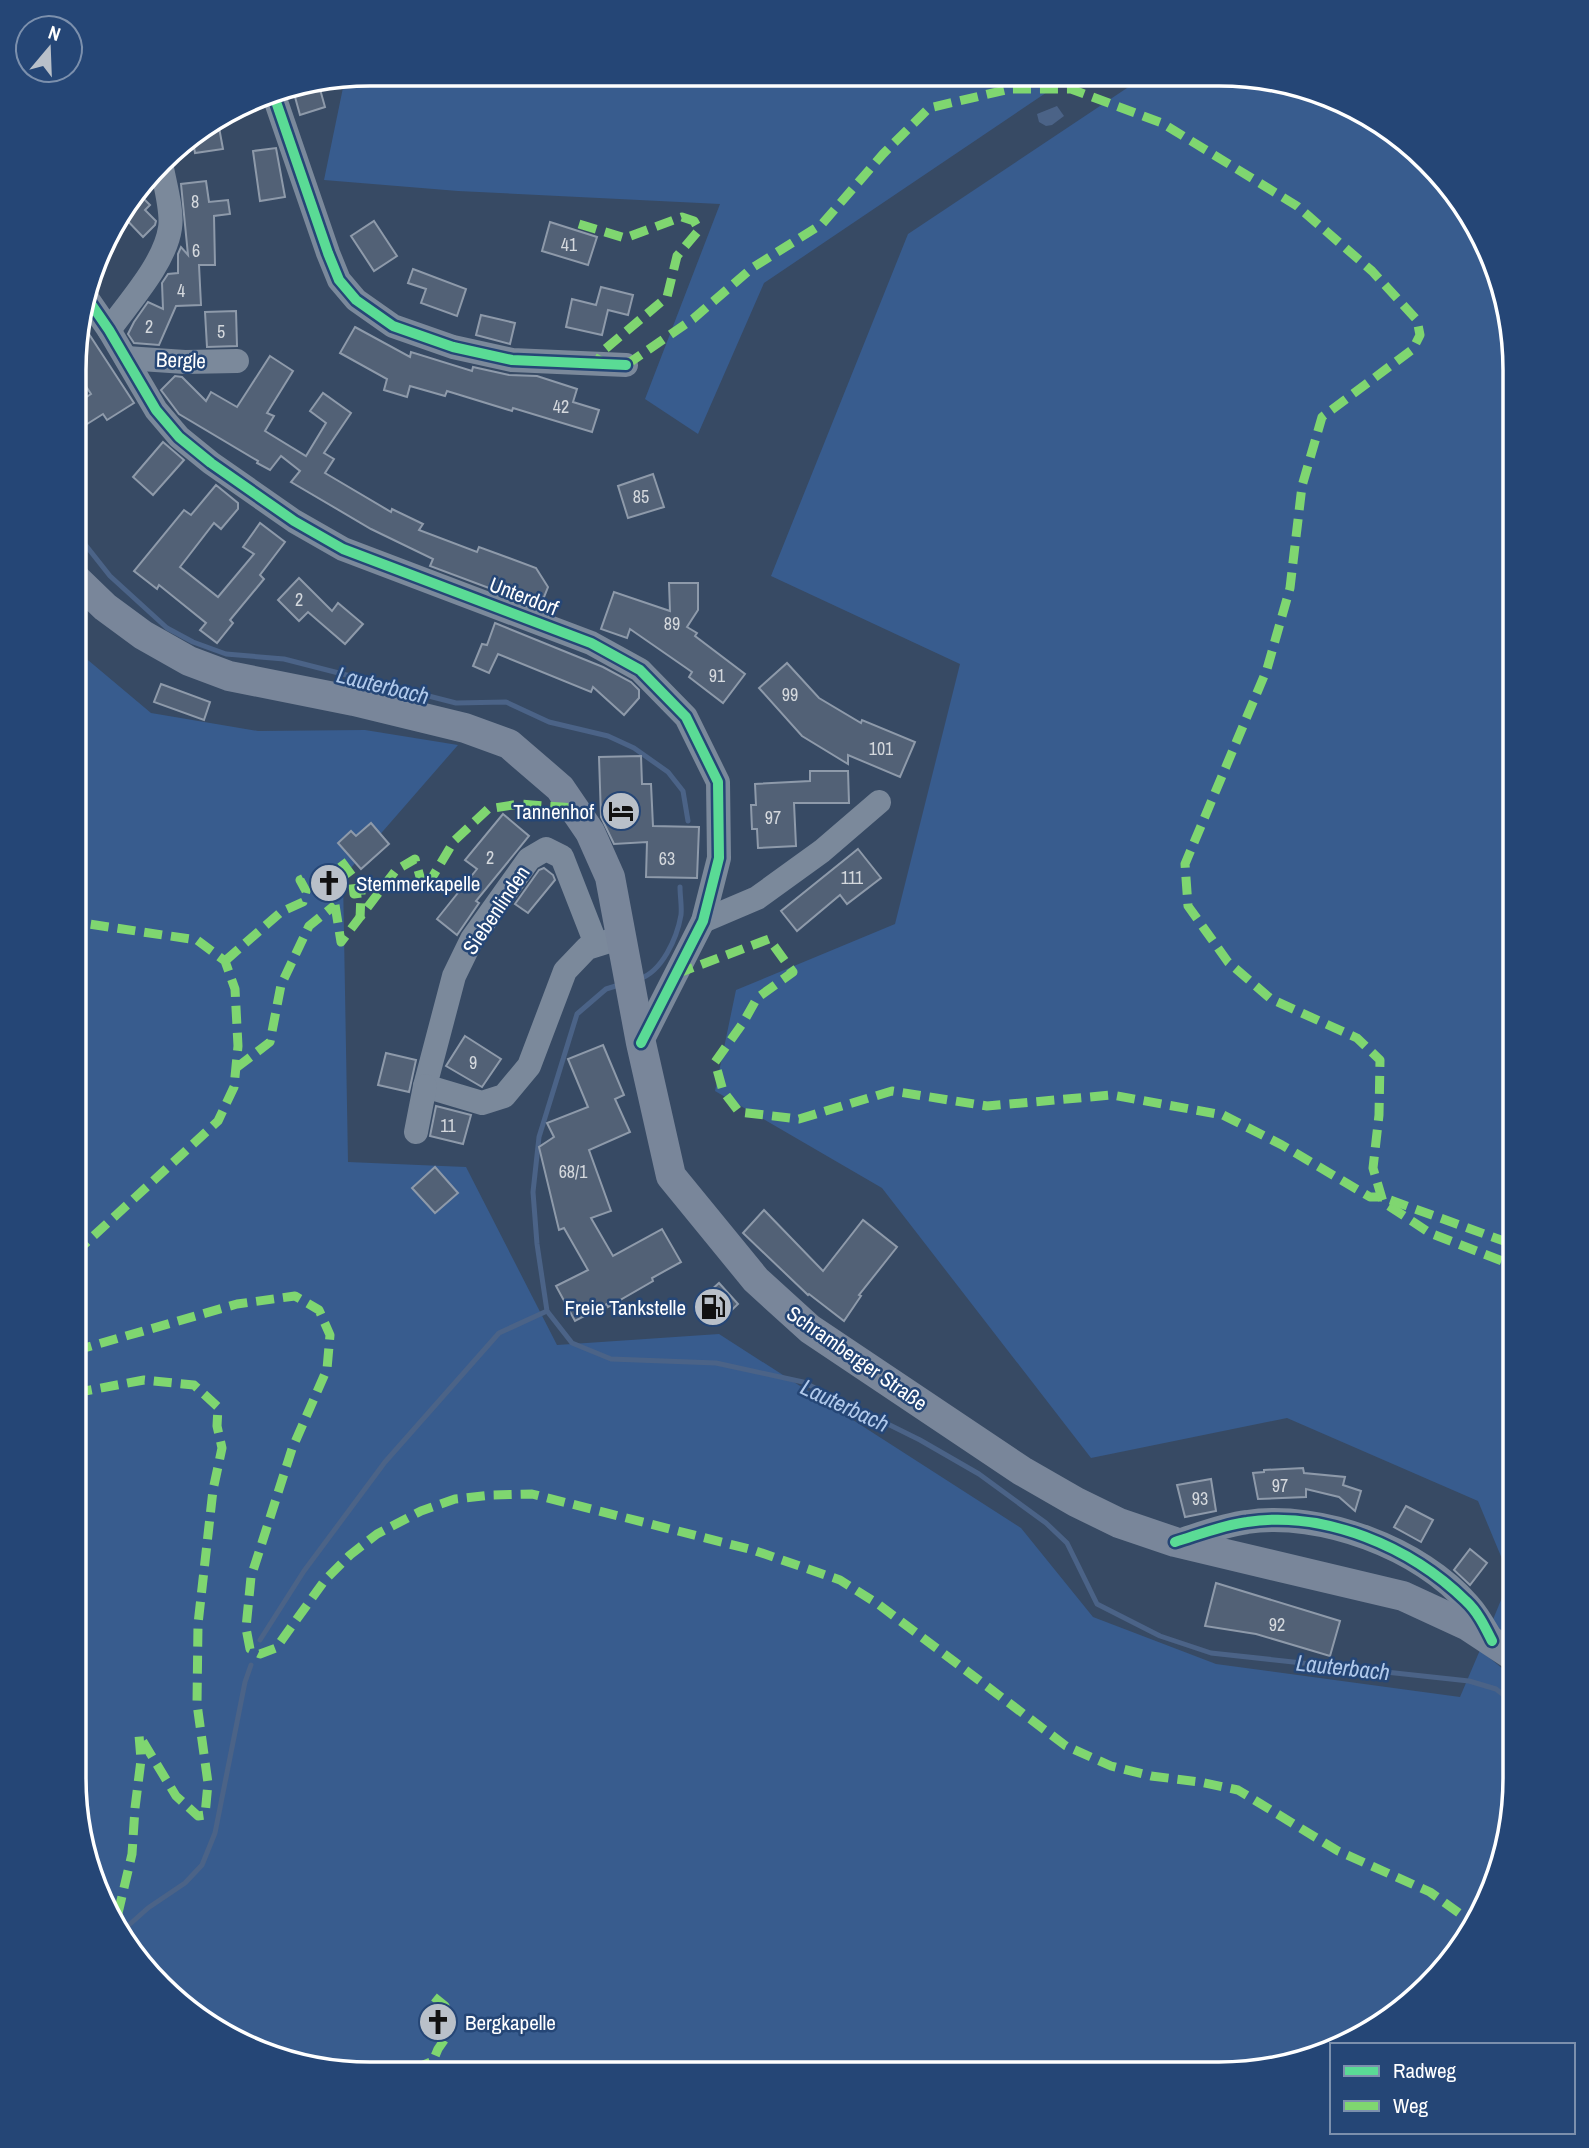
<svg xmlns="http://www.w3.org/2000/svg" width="1589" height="2148" viewBox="0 0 1589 2148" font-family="'Archivo Narrow',sans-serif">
<rect width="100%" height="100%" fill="#374a64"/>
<g fill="#385c8e">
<path d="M369 74 1071 76 764 283 698 434 645 399 720 204 458 191 324 180 345 78Z"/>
<path d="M1145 76H1259L1384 124 1442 175 1485 238 1515 369V1643L1492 1622 1510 1578 1478 1501 1287 1418 1091 1458 882 1188 715 1091 736 990 895 924 960 664 771 576 908 234Z"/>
<path d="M76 650 151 713 258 731 365 730 458 745 343 877 348 1162 466 1167 557 1345 719 1334 1021 1528 1093 1617 1216 1664 1460 1697 1480 1650 1515 1679V1798L1500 1874 1466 1943 1415 2001 1351 2044 1332 2045V2048L1220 2074 331 2072 205 2024 147 1974 104 1910 74 1779Z"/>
</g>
<path fill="#4b6387" d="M1057 106 1064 116 1052 125 1046 126 1039 122 1037 114Z"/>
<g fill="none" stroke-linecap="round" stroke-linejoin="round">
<g stroke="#4b6387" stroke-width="5">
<path d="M76 533 110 576 167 628 193 642 226 654 284 659 456 703 506 702 549 722 608 736 634 748 668 772 683 791 688 821"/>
<path d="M639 979C662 972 677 938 681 915 682 907 680 896 680 887"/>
<path d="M619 985 606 989 577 1014 539 1137 533 1192 537 1244 547 1311 572 1343 611 1359 716 1363 803 1382 920 1440 979 1474 1046 1523 1067 1543 1097 1604 1160 1636 1211 1653 1469 1681 1496 1689 1515 1704"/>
<path d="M260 1640 304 1571 385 1462 499 1333 547 1311"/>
<path d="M120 1933 148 1908 185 1883 202 1865 215 1833 245 1682 251 1665"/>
</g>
</g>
<g fill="#526176" stroke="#8e9aaa" stroke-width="2">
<path d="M318 82 325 107 300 115 292 86Z"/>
<path d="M218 122 223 149 195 153 192 136Z"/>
<path d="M276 148 285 197 260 201 253 151Z"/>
<path d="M206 181 209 202 228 200 230 214 214 216 215 265H199L201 305 176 306 159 345 134 343 128 334 134 322 148 302 163 309 162 283 168 274 178 273V254L181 247 188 255 181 184Z"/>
<path d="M137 192 150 205 145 210 156 221 155 225 143 237 120 213Z"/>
<path d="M374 221 397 256 374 271 351 236Z"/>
<path d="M550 222 597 237 588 265 542 251Z"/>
<path d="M413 269 466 289 457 316 421 303 426 289 408 283Z"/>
<path d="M601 287 633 295 628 315 608 310 602 335 566 327 572 299 596 305Z"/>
<path d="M236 311 237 346 207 347 205 312Z"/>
<path d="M481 315 515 323 510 344 476 335Z"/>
<path d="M355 327 410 357 411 352 472 371 473 367 509 375 537 376 577 389 573 402 599 410 592 432 513 408 512 411 447 391 445 396 410 386 407 397 384 390 387 379 340 353Z"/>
<path d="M87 331 134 403 107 420 103 414 76 431V404L91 394 76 371V339Z"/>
<path d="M270 356 293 371 267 413 274 416 265 431 306 456 326 423 310 411 323 393 351 413 324 453 334 459 325 473 391 512 392 509 423 524 419 530 477 552 479 547 536 568 548 587 540 607 430 566 433 559 371 529 291 482 300 471 281 456 270 470 257 463 258 461 179 414 161 390 175 376 182 377 206 401 211 392 237 407Z"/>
<path d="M163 442 184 460 153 495 133 477Z"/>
<path d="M653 474 664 507 628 518 618 486Z"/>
<path d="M216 485 238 503V509L221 529 214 523 180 567 218 597 254 554 243 547 260 523 285 542 260 575 264 579 230 620 233 623 217 643 200 630 206 623 159 585 157 589 134 571 184 510 191 515Z"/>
<path d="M299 578 332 611 338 603 363 624 345 644 308 612 299 621 278 600Z"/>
<path d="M669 583H698V610L687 627 697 633 695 636 745 674 723 703 689 677 692 672 630 629 627 638 601 629 614 592 670 611Z"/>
<path d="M495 623 603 667 631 682 639 690V698L624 715 593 687 591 692 498 654 489 673 473 666 482 644 487 645Z"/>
<path d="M787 663 819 698 861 723 862 720 915 742 900 777 848 755V764L802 736 759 688Z"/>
<path d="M161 684 210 702 204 720 154 702Z"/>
<path d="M641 756 642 784H651L653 826 699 827 697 878 646 877 647 842 614 844 601 817 599 757Z"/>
<path d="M810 771H848L849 803H794L796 846 758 848 757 829H752L751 805H756L755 784 810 781Z"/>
<path d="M503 814 529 836 476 901 479 903 457 935 437 919 477 869 465 860Z"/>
<path d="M371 823 389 844 361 869 338 843 351 831 356 836Z"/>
<path d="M858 849 881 878 847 904 840 895 797 931 781 911Z"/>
<path d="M544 868 553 875 555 880 528 913 515 904 539 870Z"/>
<path d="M465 1036 501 1059 482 1087 446 1066Z"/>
<path d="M603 1045 624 1095 615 1099 630 1132 589 1150 611 1211 591 1218 613 1256 662 1229 681 1262 652 1278 653 1281 608 1307 607 1304 575 1321 556 1286 588 1270 564 1228 559 1230 539 1147 554 1137 547 1123 588 1107 568 1059Z"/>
<path d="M386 1053 416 1060 409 1092 378 1085Z"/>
<path d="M436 1106 471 1115 463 1144 430 1136Z"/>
<path d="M435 1167 458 1193 435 1213 412 1188Z"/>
<path d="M764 1210 823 1271 863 1220 897 1247 859 1295 861 1296 844 1321 809 1294 808 1295 743 1233Z"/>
<path d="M719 1283 738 1304 719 1322 699 1301Z"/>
<path d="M1303 1468 1304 1473 1345 1477 1343 1485 1361 1491 1355 1511 1339 1497 1306 1489V1497L1258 1499 1253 1473 1264 1472V1470Z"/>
<path d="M1211 1479 1216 1511 1185 1517 1177 1485Z"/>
<path d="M1406 1506 1433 1520 1421 1542 1394 1527Z"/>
<path d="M1470 1549 1487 1563 1470 1585 1454 1570Z"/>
<path d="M1216 1583 1340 1621 1330 1656 1256 1634 1205 1626Z"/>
</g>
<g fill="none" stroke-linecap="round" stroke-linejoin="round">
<g stroke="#7b899b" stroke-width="24">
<path d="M272 90 328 253 339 280 356 300 393 326 453 347 512 360 626 365"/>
<path d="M87 298 109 330 156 410 179 437 211 463 294 521 343 549 591 643 640 670 686 717 718 782 719 858 703 921 641 1043"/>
<path d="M109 330C129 302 165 263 170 228 173 211 164 181 161 163"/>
<path d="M126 358 185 362 237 361"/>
<path d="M703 921 757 898 822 851 879 802"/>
<path d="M596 944 562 857 546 849 529 859 472 939 454 976 425 1086 482 1103 504 1096 529 1066 565 971 587 948 622 937"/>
<path d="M416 1132 425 1086"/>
<path d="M1175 1542C1198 1535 1223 1525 1247 1522 1320 1511 1421 1548 1469 1605 1479 1616 1485 1628 1492 1640"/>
</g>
<path stroke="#79869a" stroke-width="30" d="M76 579 105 607 143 635 189 661 229 676 354 701 465 728 509 744 560 788 590 832 610 877 641 1043 671 1176 756 1280 810 1329 1022 1471 1076 1502 1119 1523 1175 1542 1403 1596 1468 1626 1515 1657"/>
<g stroke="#7fd670" stroke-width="9" stroke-dasharray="18 9" stroke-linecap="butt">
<path d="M579 224 625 238 682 217 694 221 699 230 677 256 667 297 604 350 596 364"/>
<path d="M626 365 693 319 752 268 822 224 883 154 929 108 1010 89H1071L1162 123 1297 206 1372 271 1417 320 1420 335 1413 349 1322 417 1302 486 1290 588 1267 669 1185 864 1188 906 1228 962 1271 999 1357 1038 1380 1060 1379 1115 1373 1168 1383 1202 1430 1233 1515 1266"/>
<path d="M341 861 352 876 354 894 361 893 360 919"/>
<path d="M335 905 341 942 396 870 415 859 424 891 454 841 488 809 519 804 574 808"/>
<path d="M225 961 281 912 303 902 306 891 300 880 308 876"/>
<path d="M676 974 769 939 793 972 757 998 743 1023 715 1062 723 1091 739 1112 799 1119 892 1091 987 1106 1112 1095 1223 1115 1282 1145 1370 1197H1382L1515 1245"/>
<path d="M236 1068 270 1042 281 985 309 926 335 905"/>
<path d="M74 1254 218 1121 234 1087 238 1046 235 989 225 961 197 940 75 922"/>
<path d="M74 1351 237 1304 295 1296 319 1310 330 1335 327 1369 292 1449 251 1577 246 1628 250 1649 260 1654 276 1648 325 1580 350 1555 377 1534 421 1511 455 1499 492 1495 532 1494 753 1550 840 1580 878 1604 1066 1746 1111 1766 1151 1776 1200 1782 1238 1790 1338 1851 1430 1892 1466 1918 1473 1927"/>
<path d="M74 1393 144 1380 194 1385 218 1407 217 1426 222 1448 213 1490 198 1624 197 1704 208 1783 205 1815 198 1816 176 1796 139 1735 141 1760 135 1808 132 1854 115 1926"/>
<path d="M434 1997 445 2006 447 2012"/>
<path d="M416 2072 419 2067 433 2061 438 2049 447 2036 446 2024"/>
</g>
<defs>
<g id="cycleway">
<path d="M272 90 328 253 339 280 356 300 393 326 453 347 512 360 626 365"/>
<path d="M87 298 109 330 156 410 179 437 211 463 294 521 343 549 591 643 640 670 686 717 718 782 719 858 703 921 641 1043"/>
<path d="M1175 1542C1198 1535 1223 1525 1247 1522 1325 1510 1411 1547 1466 1601 1478 1612 1485 1627 1492 1641"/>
</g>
</defs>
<use href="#cycleway" stroke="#254676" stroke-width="15"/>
<use href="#cycleway" stroke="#5adb95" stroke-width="10"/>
</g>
<defs>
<symbol id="hotel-disc" viewBox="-11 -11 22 22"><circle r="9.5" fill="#b9c0c9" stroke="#254676"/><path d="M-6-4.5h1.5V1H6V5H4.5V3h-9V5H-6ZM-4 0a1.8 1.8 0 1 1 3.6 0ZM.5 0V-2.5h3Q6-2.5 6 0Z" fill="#111"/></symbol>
<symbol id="church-disc" viewBox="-11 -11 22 22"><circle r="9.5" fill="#b9c0c9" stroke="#254676"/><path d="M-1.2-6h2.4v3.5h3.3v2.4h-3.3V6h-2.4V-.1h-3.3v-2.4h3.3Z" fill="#111"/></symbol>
<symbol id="fuel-disc" viewBox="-11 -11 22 22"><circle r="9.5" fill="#b9c0c9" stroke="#254676"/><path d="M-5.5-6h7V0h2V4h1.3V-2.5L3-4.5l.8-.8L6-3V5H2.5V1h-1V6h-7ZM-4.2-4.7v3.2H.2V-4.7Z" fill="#111"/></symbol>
</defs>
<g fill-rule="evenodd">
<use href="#hotel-disc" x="599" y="789" width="44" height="44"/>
<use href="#church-disc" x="307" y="861" width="44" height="44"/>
<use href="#fuel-disc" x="691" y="1285" width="44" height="44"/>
<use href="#church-disc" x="416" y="2000" width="44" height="44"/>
</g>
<g text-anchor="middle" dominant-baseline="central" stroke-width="5" stroke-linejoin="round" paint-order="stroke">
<g font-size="18" fill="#d4d8dd">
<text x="195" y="201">8</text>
<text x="569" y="244">41</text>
<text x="196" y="250">6</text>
<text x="181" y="290">4</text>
<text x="149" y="326">2</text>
<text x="221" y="331">5</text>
<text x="561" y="406">42</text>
<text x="641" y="496">85</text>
<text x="299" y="599">2</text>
<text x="672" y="623">89</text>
<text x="717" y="675">91</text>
<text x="790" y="694">99</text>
<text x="881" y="748">101</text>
<text x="773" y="817">97</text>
<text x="490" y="857">2</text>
<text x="667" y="858">63</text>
<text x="852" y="877">111</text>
<text x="473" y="1062">9</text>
<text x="448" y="1125">11</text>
<text x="573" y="1171">68/1</text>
<text x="1280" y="1485">97</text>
<text x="1200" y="1498">93</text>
<text x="1277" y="1624">92</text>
</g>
<g font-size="21" fill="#fff" stroke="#254676">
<text transform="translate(181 360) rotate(2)">Bergle</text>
<text transform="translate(524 596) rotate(21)">Unterdorf</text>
<text transform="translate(496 910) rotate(-56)">Siebenlinden</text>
<text transform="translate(857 1358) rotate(35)">Schramberger Straße</text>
</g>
<g font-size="21" fill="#fff" stroke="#254676" text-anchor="end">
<text x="594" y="811">Tannenhof</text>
<text x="356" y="883" text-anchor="start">Stemmerkapelle</text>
<text x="686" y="1307">Freie Tankstelle</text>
<text x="465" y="2022" text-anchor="start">Bergkapelle</text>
</g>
<g font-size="23" font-style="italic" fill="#b0c9eb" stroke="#254676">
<text transform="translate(383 685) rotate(14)">Lauterbach</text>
<text transform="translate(845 1405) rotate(25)">Lauterbach</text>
<text transform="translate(1343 1667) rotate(6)">Lauterbach</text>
</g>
</g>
<path d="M0 0H1589V2148H0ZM370 86H1219A284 284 0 0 1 1503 370V1778A284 284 0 0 1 1219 2062H370A284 284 0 0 1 86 1778V370A284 284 0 0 1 370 86Z" fill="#254676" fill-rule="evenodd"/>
<path fill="none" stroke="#fff" stroke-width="3.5" d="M370 86H1219A284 284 0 0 1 1503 370V1778A284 284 0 0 1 1219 2062H370A284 284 0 0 1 86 1778V370A284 284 0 0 1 370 86Z"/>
<rect x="1330" y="2043" width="245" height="91" fill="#254676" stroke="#7c90ad" stroke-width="2"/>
<rect x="1344" y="2066" width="35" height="10" fill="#5adb95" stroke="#7c90ad" stroke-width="2"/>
<text x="1393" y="2078" font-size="21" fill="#ffffff">Radweg</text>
<rect x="1344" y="2101" width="35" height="10" fill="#7fd670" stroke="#7c90ad" stroke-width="2"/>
<text x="1393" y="2113" font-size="21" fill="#ffffff">Weg</text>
<g transform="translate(49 49) rotate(19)"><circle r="33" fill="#254676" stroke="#7c90ad" stroke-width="2"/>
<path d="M0-5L12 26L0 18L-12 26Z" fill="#b9c0c9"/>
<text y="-10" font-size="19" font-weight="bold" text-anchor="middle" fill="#ffffff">N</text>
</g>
</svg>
